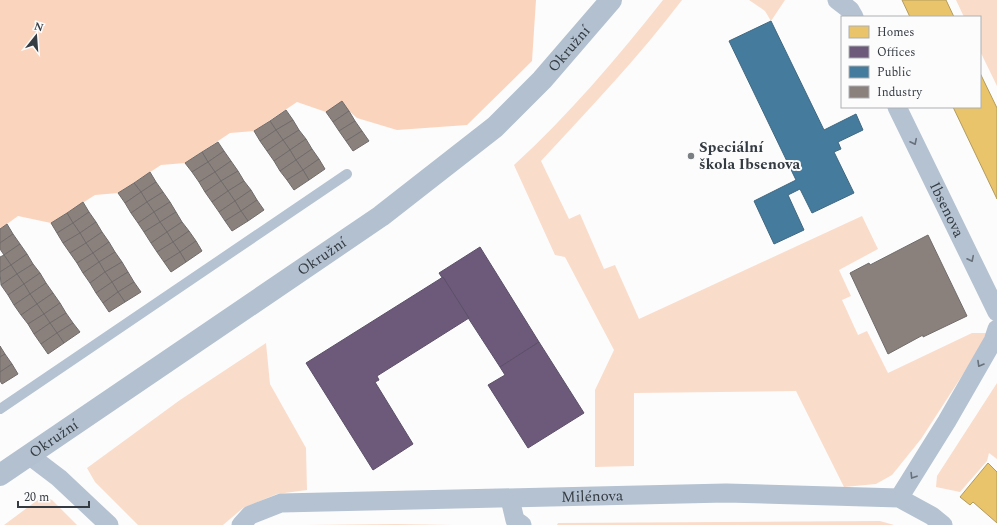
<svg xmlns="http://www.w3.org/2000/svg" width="997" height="525" viewBox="0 0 997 525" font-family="Spectral,serif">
<rect width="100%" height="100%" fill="#fcfcfc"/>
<g fill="#fadcca">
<path d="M663 0H682C639 57 590 108 541 161L569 219 580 214 604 269 615 265 639 319 862 216 878 249 839 270 851 296 842 300 858 335 867 331 888 373 972 333H986L980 348 921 439 892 475 876 484 844 487 796 391 634 393V466L595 467V390L614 350 565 257 555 255 514 165C569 115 617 58 663 0Z"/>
<path d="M749 0H785L771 21 765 11Z"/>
<path d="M956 0H997V86L980 51V17H964Z"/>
<path d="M266 343 270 384 306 448 307 490 277 494 243 508 223 525H138L95 482 87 468 180 400Z"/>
<path d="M997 383V459L989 453 987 461 960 492 936 487 937 476Z"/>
<path d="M43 496 52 500 77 525H4Z"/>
<path d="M880 521 894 525H557L558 523Z"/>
<path d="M396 524 453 525H292H306Z"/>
</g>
<path fill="#fbd4bd" d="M0 0H536L532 61 467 125 397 130 357 118 349 111 326 112 297 102 254 131 230 133 185 163 161 165 118 193 95 195 51 223 18 216 0 229Z"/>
<g fill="#e9c46a" stroke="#b39b5e">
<path d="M902 0H946L954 17H910Z"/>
<path d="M980 73 997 108V199L953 107H980Z"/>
<path d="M988 463 997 472V523L973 502 970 505 960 497Z"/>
</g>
<g fill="#6d597a" stroke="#5c5069">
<path d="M480 247 539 342 500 367 439 273Z"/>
<path d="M443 277 469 318 377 376 379 380 375 382 413 444 373 470 306 363Z"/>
<path d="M539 342 584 413 528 448 488 385 505 375 500 367Z"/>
</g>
<path fill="#457b9d" stroke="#406882" d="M771 21 824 130 856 114 863 130 838 142 841 149 834 152 854 193 812 213 800 189 788 195 804 230 774 244 754 201 796 180 729 41Z"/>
<g fill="#8a817c" stroke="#706c6b">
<path d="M342 101 349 111 333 122 326 112Z"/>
<path d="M286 110 293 120 276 130 270 121Z"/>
<path d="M349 111 355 121 339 131 333 122Z"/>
<path d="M293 120 299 130 283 140 276 130Z"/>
<path d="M270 121 276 130 260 141 254 131Z"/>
<path d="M355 121 362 131 346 141 339 131Z"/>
<path d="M276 130 283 140 267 151 260 141Z"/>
<path d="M299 130 306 139 290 150 283 140Z"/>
<path d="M362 131 369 141 353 151 346 141Z"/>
<path d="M306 139 312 149 296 160 290 150Z"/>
<path d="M283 140 290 150 274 161 267 151Z"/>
<path d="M218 142 224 151 208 162 202 152Z"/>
<path d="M312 149 319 159 303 170 296 160Z"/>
<path d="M290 150 296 160 280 171 274 161Z"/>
<path d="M224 151 231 161 215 172 208 162Z"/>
<path d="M202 152 208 162 192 172 185 163Z"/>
<path d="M319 159 325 169 309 180 303 170Z"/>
<path d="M296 160 303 170 287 180 280 171Z"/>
<path d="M231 161 238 171 221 181 215 172Z"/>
<path d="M208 162 215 172 199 182 192 172Z"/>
<path d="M303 170 309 180 294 190 287 180Z"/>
<path d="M238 171 244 181 228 191 221 181Z"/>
<path d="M150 172 156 182 141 192 134 183Z"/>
<path d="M215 172 221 181 205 192 199 182Z"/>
<path d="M221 181 228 191 212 202 205 192Z"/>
<path d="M244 181 251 190 235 201 228 191Z"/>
<path d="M156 182 163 192 147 202 141 192Z"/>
<path d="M134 183 141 192 125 203 118 193Z"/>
<path d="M251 190 257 200 241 211 235 201Z"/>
<path d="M228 191 235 201 219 212 212 202Z"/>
<path d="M141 192 147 202 131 213 125 203Z"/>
<path d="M163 192 170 202 154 212 147 202Z"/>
<path d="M257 200 264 210 248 221 241 211Z"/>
<path d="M235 201 241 211 225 221 219 212Z"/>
<path d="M83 202 89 212 73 223 67 213Z"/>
<path d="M147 202 154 212 138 223 131 213Z"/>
<path d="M170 202 176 212 160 222 154 212Z"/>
<path d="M241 211 248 221 232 231 225 221Z"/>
<path d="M89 212 96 222 80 233 73 223Z"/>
<path d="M154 212 160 222 144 232 138 223Z"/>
<path d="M176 212 182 222 167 232 160 222Z"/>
<path d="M67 213 73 223 57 233 51 223Z"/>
<path d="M96 222 102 232 86 243 80 233Z"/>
<path d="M160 222 167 232 151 243 144 232Z"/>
<path d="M182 222 189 231 173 242 167 232Z"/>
<path d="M73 223 80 233 63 243 57 233Z"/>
<path d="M7 224 13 234 0 243V229Z"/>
<path d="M189 231 196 241 180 252 173 242Z"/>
<path d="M102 232 109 242 93 253 86 243Z"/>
<path d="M167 232 173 242 157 252 151 243Z"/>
<path d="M80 233 86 243 70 253 63 243Z"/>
<path d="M13 234 20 244 4 255 0 249V243Z"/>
<path d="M928 235 967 316 923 337V335L888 354 850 273 869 263 870 265Z"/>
<path d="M196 241 202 251 186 262 180 252Z"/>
<path d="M109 242 115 252 99 262 93 253Z"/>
<path d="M173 242 180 252 164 262 157 252Z"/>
<path d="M86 243 93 253 77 263 70 253Z"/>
<path d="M20 244 27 254 11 265 4 255Z"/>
<path d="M115 252 122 262 105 272 99 262Z"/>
<path d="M180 252 186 262 171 272 164 262Z"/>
<path d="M93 253 99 262 83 273 77 263Z"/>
<path d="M27 254 33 264 17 274 11 265Z"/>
<path d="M4 255 11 265 0 272V257Z"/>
<path d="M99 262 105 272 90 283 83 273Z"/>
<path d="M122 262 128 272 112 282 105 272Z"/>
<path d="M33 264 40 273 24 284 17 274Z"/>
<path d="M11 265 17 274 1 285 0 272Z"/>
<path d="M105 272 112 282 96 293 90 283Z"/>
<path d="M128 272 134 282 118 292 112 282Z"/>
<path d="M40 273 46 283 30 294 24 284Z"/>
<path d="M17 274 24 284 8 295 1 285Z"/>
<path d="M112 282 118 292 103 303 96 293Z"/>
<path d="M134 282 141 292 125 302 118 292Z"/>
<path d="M46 283 53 293 37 304 30 294Z"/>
<path d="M24 284 30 294 14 305 8 295Z"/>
<path d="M118 292 125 302 109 312 103 303Z"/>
<path d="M53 293 60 303 44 314 37 304Z"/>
<path d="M30 294 37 304 21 315 14 305Z"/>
<path d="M60 303 66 313 50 323 44 314Z"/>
<path d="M37 304 44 314 28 324 21 315Z"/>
<path d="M66 313 73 323 57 333 50 323Z"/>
<path d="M44 314 50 323 34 334 28 324Z"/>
<path d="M50 323 57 333 41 344 34 334Z"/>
<path d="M73 323 80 332 64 343 57 333Z"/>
<path d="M57 333 64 343 48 354 41 344Z"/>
<path d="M0 346 5 354 0 357Z"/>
<path d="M5 354 12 364 0 372V357Z"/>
<path d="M12 364 18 374 2 384 0 381V372Z"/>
</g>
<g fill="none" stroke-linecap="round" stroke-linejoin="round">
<path stroke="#b5c2d1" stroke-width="10" d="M0 409 347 174"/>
<g stroke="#b5c2d1" stroke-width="19">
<path d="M837 0 850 10 854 17"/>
<path id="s1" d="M897 107 997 312"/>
<path d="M30 456 59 478 109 525"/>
<path d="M899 498 947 421 993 341 997 329"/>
<path d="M510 499 515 520 522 525"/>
<path id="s2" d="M241 525 250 515 281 503 726 493 899 498 932 516 943 525"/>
</g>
<path stroke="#b2c0cf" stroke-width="22" id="s3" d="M0 475 381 216 495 127 542 80 611 0"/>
</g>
<defs><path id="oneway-chevron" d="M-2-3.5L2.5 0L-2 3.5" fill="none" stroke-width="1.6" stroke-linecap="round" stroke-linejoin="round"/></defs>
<g stroke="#68717b">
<use href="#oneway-chevron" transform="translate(914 142) rotate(64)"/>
<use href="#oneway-chevron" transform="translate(971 259) rotate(64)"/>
<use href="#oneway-chevron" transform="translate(980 364) rotate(120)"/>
<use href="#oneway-chevron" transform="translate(913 476) rotate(122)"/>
</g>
<circle fill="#7a7f83" stroke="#fcfcfc" stroke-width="1.5" cx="691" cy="156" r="4"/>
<g text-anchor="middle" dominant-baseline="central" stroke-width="4" stroke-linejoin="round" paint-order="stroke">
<g font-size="15" fill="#343b42" stroke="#fcfcfc">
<text stroke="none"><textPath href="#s3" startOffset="713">Okružní</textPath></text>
<text stroke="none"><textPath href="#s1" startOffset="114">Ibsenova</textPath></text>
<text stroke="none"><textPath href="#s3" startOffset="389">Okružní</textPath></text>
<text stroke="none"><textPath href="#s3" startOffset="65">Okružní</textPath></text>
<text stroke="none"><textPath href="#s2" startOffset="358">Milénova</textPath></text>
</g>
<g font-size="15" font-weight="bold" fill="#343b42" stroke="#fcfcfc" text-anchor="start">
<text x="699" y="147">Speciální<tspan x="699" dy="17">škola Ibsenova</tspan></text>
</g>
</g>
<rect x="841" y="16" width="140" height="92" fill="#fcfcfc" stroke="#acafb2"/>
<rect x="849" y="26" width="20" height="12" fill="#e9c46a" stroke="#acafb2"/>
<text x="877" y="36" font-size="12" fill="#343b42">Homes</text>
<rect x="849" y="46" width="20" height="12" fill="#6d597a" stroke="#acafb2"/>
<text x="877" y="56" font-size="12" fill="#343b42">Offices</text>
<rect x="849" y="66" width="20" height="12" fill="#457b9d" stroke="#acafb2"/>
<text x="877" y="76" font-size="12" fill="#343b42">Public</text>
<rect x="849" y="86" width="20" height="12" fill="#8a817c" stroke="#acafb2"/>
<text x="877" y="96" font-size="12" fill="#343b42">Industry</text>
<g transform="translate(36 36) rotate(17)" stroke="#fcfcfc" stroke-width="3" paint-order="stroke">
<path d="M0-3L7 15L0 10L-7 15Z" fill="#343b42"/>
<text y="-6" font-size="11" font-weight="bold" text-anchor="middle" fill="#343b42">N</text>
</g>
<path d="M18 501v6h71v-6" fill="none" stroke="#343b42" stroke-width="2"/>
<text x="24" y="501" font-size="12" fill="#343b42" stroke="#fcfcfc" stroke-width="3" paint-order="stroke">20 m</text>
</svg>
